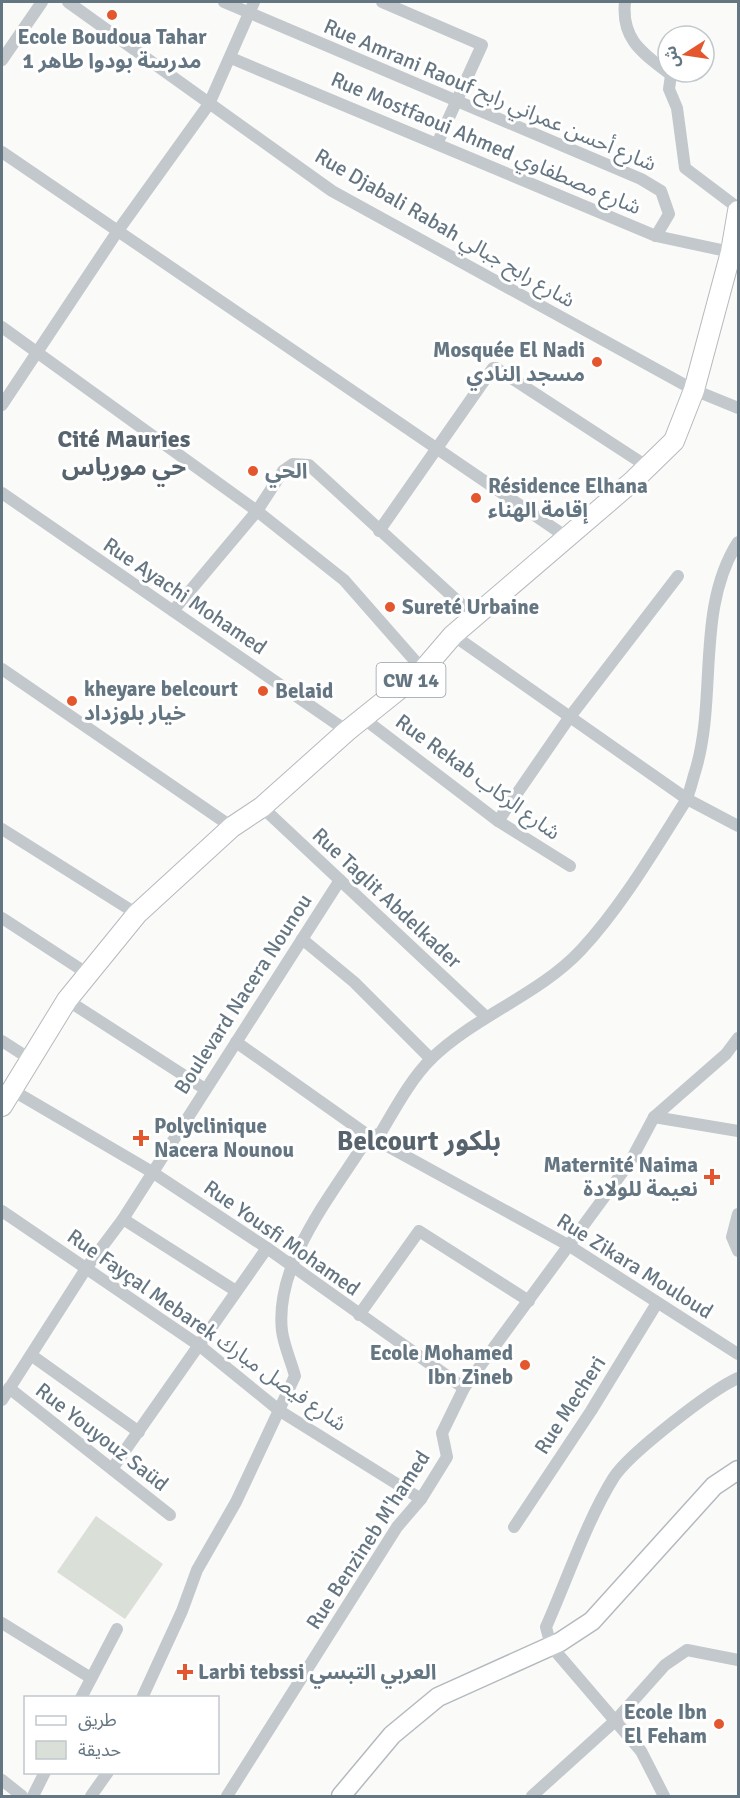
<svg xmlns="http://www.w3.org/2000/svg" width="740" height="1798" viewBox="0 0 740 1798" font-family="Signika,'Noto Sans Arabic',sans-serif">
<rect width="100%" height="100%" fill="#fafaf8"/>
<path fill="#dadfd7" d="M96 1516 163 1564 125 1619 57 1572Z"/>
<g fill="none" stroke-linecap="round" stroke-linejoin="round">
<defs>
<path id="secondary" d="M341 1796 392 1735 438 1697 560 1642 592 1621 714 1486 738 1470"/>
<path id="primary" d="M2 1106 67 1000 137 914 232 827 262 807 347 731 423 670 453 635 634 480 674 441 694 390 731 252 738 211"/>
</defs>
<use href="#secondary" stroke="#b3babf" stroke-width="21"/>
<use href="#primary" stroke="#b5babe" stroke-width="22"/>
<g stroke="#c3c8cc" stroke-width="12">
<path d="M68 2 332 191 694 390 738 408"/>
<path d="M224 2 641 179 661 191 669 214 656 236"/>
<path d="M382 2 482 45 437 144"/>
<path d="M625 2C621 40 643 53 671 75L669 89 677 108 685 168 738 208"/>
<path d="M231 58 656 236 731 252"/>
<path d="M2 60 42 2"/>
<path d="M2 152 568 538"/>
<path d="M2 327 257 511 344 580 423 670"/>
<path d="M2 405 117 232 209 104 254 2"/>
<path d="M2 493 347 731"/>
<path d="M379 531 493 368H496L648 467"/>
<path d="M173 611 257 511 283 471 293 464 309 465 475 617"/>
<path d="M453 635 687 799 738 826"/>
<path d="M2 669 232 827"/>
<path d="M363 718 498 821 570 866"/>
<path d="M262 807 486 1017"/>
<path d="M498 821 569 718 678 576"/>
<path d="M2 829 137 914"/>
<path d="M2 918 88 974"/>
<path d="M302 939 354 982 431 1059"/>
<path d="M67 1000 205 1089"/>
<path d="M2 1041 30 1059"/>
<path d="M236 1042 369 1136 568 1245 738 1354"/>
<path d="M12 1090 152 1172 267 1248 464 1388"/>
<path d="M654 1117 738 1131"/>
<path d="M2 1211 200 1346 280 1411 421 1499"/>
<path d="M738 1214 732 1237 738 1251"/>
<path d="M123 1219 236 1291"/>
<path d="M359 1315 419 1231 529 1301"/>
<path d="M31 1355 139 1432"/>
<path d="M9 1388 170 1515"/>
<path d="M2 1400 87 1267 123 1219 340 880"/>
<path d="M112 1469 267 1248"/>
<path d="M514 1527 591 1411 657 1303"/>
<path d="M2 1623 91 1678"/>
<path d="M81 1698 117 1629"/>
<path d="M142 1698 182 1611 197 1570 236 1502 295 1376C291 1361 284 1346 282 1331 274 1262 335 1191 369 1136L380 1134C395 1109 410 1080 431 1059 475 1016 539 995 581 950 621 907 654 851 685 802 690 793 692 781 695 772 718 698 695 609 738 542"/>
<path d="M2 1780 22 1796"/>
<path d="M33 1796 45 1772"/>
<path d="M91 1796 108 1772"/>
<path d="M227 1796 397 1527 421 1499 447 1457 442 1433 464 1388 630 1162 654 1117 726 1054 738 1038"/>
<path d="M532 1796 615 1721 665 1665 687 1650 738 1660"/>
<path d="M664 1796 641 1751 551 1646 546 1627C567 1580 587 1520 614 1477 630 1453 711 1390 738 1378"/>
</g>
<use href="#secondary" stroke="#fff" stroke-width="18"/>
<use href="#primary" stroke="#fff" stroke-width="20"/>
</g>
<g fill="#e4572e" stroke="#fff" stroke-width="2">
<circle cx="112" cy="15" r="6"/>
<circle cx="597" cy="362" r="6"/>
<circle cx="253" cy="471" r="6"/>
<circle cx="476" cy="498" r="6"/>
<circle cx="390" cy="607" r="6"/>
<circle cx="263" cy="691" r="6"/>
<circle cx="72" cy="701" r="6"/>
<path d="M138 1129h6v6h6v6h-6v6h-6v-6h-6v-6h6z"/>
<path d="M709 1168h6v6h6v6h-6v6h-6v-6h-6v-6h6z"/>
<circle cx="525" cy="1365" r="6"/>
<path d="M182 1663h6v6h6v6h-6v6h-6v-6h-6v-6h6z"/>
<circle cx="719" cy="1724" r="6"/>
</g>
<g text-anchor="middle" dominant-baseline="central" stroke-width="6" stroke-linejoin="round" paint-order="stroke">
<rect fill="#fff" stroke="#939fa8" stroke-width="1.5" x="376.5" y="663" width="69" height="34" rx="4.5"/>
<g font-size="20" font-weight="bold" fill="#657683">
<text x="411" y="680">CW 14</text>
</g>
<g font-size="21" font-weight="bold" fill="#657683" stroke="#fff" text-anchor="start">
<text x="112" y="37" text-anchor="middle">Ecole Boudoua Tahar<tspan x="112" dy="24">1 مدرسة بودوا طاهر</tspan></text>
<text x="585" y="350" text-anchor="end">Mosquée El Nadi<tspan x="585" dy="24">مسجد النادي</tspan></text>
<text x="265" y="471">الحي</text>
<text x="488" y="486">Résidence Elhana<tspan x="488" dy="24">إقامة الهناء</tspan></text>
<text x="402" y="607">Sureté Urbaine</text>
<text x="84" y="689">kheyare belcourt<tspan x="84" dy="24">خيار بلوزداد</tspan></text>
<text x="275" y="691">Belaid</text>
<text x="154" y="1126">Polyclinique<tspan x="154" dy="24">Nacera Nounou</tspan></text>
<text x="698" y="1165" text-anchor="end">Maternité Naima<tspan x="698" dy="24">نعيمة للولادة</tspan></text>
<text x="513" y="1353" text-anchor="end">Ecole Mohamed<tspan x="513" dy="24">Ibn Zineb</tspan></text>
<text x="198" y="1672">Larbi tebssi العربي التبسي</text>
<text x="707" y="1712" text-anchor="end">Ecole Ibn<tspan x="707" dy="24">El Feham</tspan></text>
</g>
<g font-size="21" fill="#657683" stroke="#fff">
<text transform="translate(490 95) rotate(23)">Rue Amrani Raouf شارع أحسن عمراني رابح</text>
<text transform="translate(486 143) rotate(23)">Rue Mostfaoui Ahmed شارع مصطفاوي</text>
<text transform="translate(445 228) rotate(30)">Rue Djabali Rabah شارع رابح جبالي</text>
<text transform="translate(185 596) rotate(34)">Rue Ayachi Mohamed</text>
<text transform="translate(478 777) rotate(36)">Rue Rekab شارع الركاب</text>
<text transform="translate(387 898) rotate(43)">Rue Taglit Abdelkader</text>
<text transform="translate(243 994) rotate(-57)">Boulevard Nacera Nounou</text>
<text transform="translate(282 1238) rotate(35)">Rue Yousfi Mohamed</text>
<text transform="translate(635 1266) rotate(32)">Rue Zikara Mouloud</text>
<text transform="translate(207 1330) rotate(35)">Rue Fayçal Mebarek شارع فيصل مبارك</text>
<text transform="translate(570 1405) rotate(-57)">Rue Mecheri</text>
<text transform="translate(102 1437) rotate(38)">Rue Youyouz Saüd</text>
<text transform="translate(368 1540) rotate(-57)">Rue Benzineb M'hamed</text>
</g>
<g font-size="24" font-weight="bold" fill="#57646e" stroke="#fff">
<text x="124" y="439">Cité Mauries<tspan x="124" dy="28">حي مورياس</tspan></text>
</g>
<g font-size="27" font-weight="bold" fill="#57646e" stroke="#fff">
<text x="419" y="1141">Belcourt بلكور</text>
</g>
</g>
<rect width="740" height="1798" fill="none" stroke="#657683" stroke-width="6"/>
<rect x="24" y="1696" width="195" height="78" fill="#ffffff" stroke="#c1c8cd" stroke-width="1.5"/>
<rect x="36" y="1716" width="30" height="9" fill="#ffffff" stroke="#c1c8cd" stroke-width="1.5"/>
<text x="78" y="1726" font-size="18" fill="#657683">طريق</text>
<rect x="36" y="1741" width="30" height="18" fill="#dadfd7" stroke="#c1c8cd" stroke-width="1.5"/>
<text x="78" y="1756" font-size="18" fill="#657683">حديقة</text>
<g transform="translate(686 54) rotate(258)"><circle r="28" fill="#ffffff" stroke="#c1c8cd" stroke-width="1.5"/>
<path d="M0-4.5L10 22L0 15L-10 22Z" fill="#e4572e"/>
<text y="-9" font-size="16" font-weight="bold" text-anchor="middle" fill="#657683">ش</text>
</g>
</svg>
